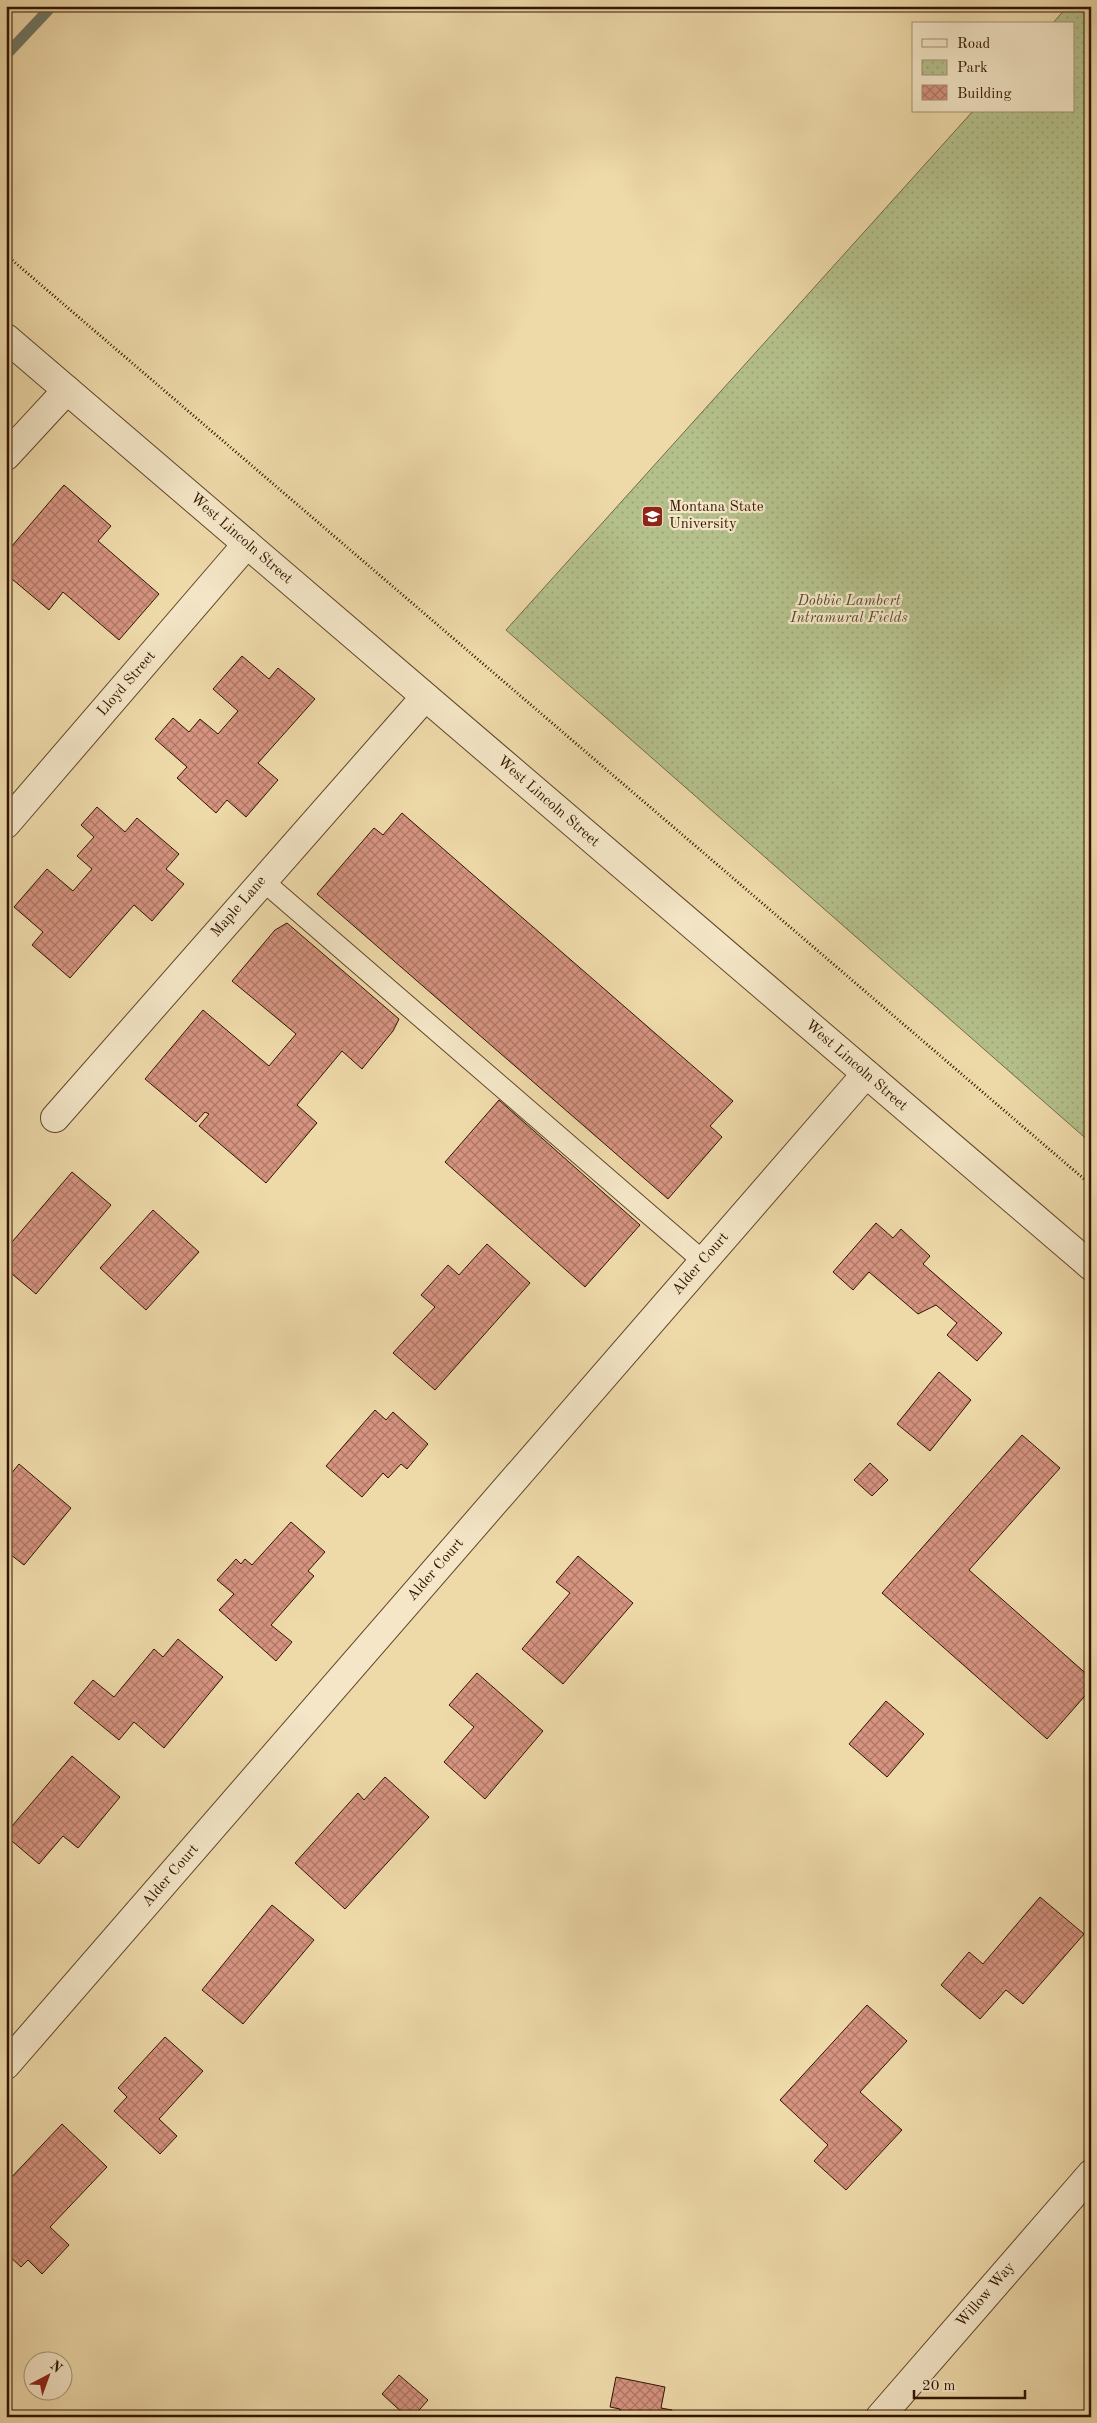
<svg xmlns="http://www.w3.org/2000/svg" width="1097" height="2423" viewBox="0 0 1097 2423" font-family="'Old Standard TT',serif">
<defs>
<pattern id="park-dots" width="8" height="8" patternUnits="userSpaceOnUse" patternTransform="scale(1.25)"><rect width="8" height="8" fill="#b4c08b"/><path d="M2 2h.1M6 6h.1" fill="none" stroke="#9ba476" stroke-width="1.8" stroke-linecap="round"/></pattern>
<pattern id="building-cross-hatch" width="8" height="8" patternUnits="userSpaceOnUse" patternTransform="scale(1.25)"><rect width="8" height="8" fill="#d59380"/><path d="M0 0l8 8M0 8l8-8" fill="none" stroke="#ad7766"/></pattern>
</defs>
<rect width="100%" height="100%" fill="#eed9a9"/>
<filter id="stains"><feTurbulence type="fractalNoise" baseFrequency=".004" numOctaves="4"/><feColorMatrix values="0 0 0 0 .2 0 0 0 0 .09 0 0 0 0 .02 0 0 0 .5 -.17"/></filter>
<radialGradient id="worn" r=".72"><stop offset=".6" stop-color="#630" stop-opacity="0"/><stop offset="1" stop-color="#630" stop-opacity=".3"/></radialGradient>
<path fill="url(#park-dots)" stroke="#726a46" d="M1068 6H1091V1143L506 630 973 111H1073V24H1052Z"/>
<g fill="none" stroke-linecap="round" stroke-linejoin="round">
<path stroke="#6f7867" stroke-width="11" d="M6 55 52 6"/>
</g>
<g fill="url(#building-cross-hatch)" stroke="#311400">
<path d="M64 485 111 526 98 541 159 594 119 640 63 592 49 610 6 574V553Z"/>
<path d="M242 656 269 679 278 668 315 699 258 763 278 780 246 817 227 800 216 813 177 778 187 767 155 739 173 718 189 732 200 719 218 734 238 711 213 689Z"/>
<path d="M97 807 125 832 137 818 179 854 166 869 184 884 152 921 134 905 70 978 32 945 43 932 14 907 47 869 73 891 92 869 77 856 94 837 81 825Z"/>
<path d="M402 813 733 1101 710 1126 722 1137 668 1199 317 894 374 828 383 835Z"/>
<path d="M287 923 399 1019 393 1031 362 1069 342 1051 297 1105 317 1123 266 1183 199 1126 209 1114 205 1112 196 1122 145 1079 203 1010 269 1066 296 1034 232 981 275 930Z"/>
<path d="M499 1100 640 1225 585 1287 445 1162Z"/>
<path d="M72 1172 111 1205 36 1294 6 1269V1249Z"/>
<path d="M153 1210 199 1252 146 1310 100 1268Z"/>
<path d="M876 1223 893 1238 901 1229 930 1256 923 1264 1002 1333 977 1361 947 1335 957 1323 936 1305 918 1314 869 1272 853 1290 833 1272Z"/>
<path d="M487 1244 530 1283 435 1390 393 1353 435 1307 421 1295 448 1265 459 1275Z"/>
<path d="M939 1372 971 1400 930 1451 897 1424Z"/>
<path d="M375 1410 386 1420 393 1412 428 1444 407 1469 401 1464 388 1478 383 1473 362 1497 326 1466Z"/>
<path d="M1022 1435 1060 1468 969 1570 1091 1678V1689L1047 1739 882 1593Z"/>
<path d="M870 1463 888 1480 872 1496 854 1480Z"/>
<path d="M19 1464 71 1508 24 1565 6 1551V1480Z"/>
<path d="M291 1522 325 1552 308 1571 314 1576 271 1625 292 1642 276 1661 219 1610 234 1594 217 1580 236 1559 241 1564 245 1559 252 1565Z"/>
<path d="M578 1556 633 1603 563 1684 522 1649 570 1593 556 1582Z"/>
<path d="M178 1639 223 1677 164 1748 134 1722 119 1740 74 1703 93 1680 114 1697 154 1649 163 1657Z"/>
<path d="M477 1673 543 1731 485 1799 444 1762 474 1727 449 1705Z"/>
<path d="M886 1701 924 1734 887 1777 849 1744Z"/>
<path d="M72 1756 120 1797 78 1848 63 1836 39 1864 6 1836V1833Z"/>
<path d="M385 1777 429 1817 345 1909 295 1863 358 1793 364 1800Z"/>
<path d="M1040 1897 1084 1934 1023 2004 1006 1990 980 2019 941 1985 969 1952 983 1964Z"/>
<path d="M272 1905 314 1940 243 2024 202 1990Z"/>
<path d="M867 2005 907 2041 860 2092 902 2130 846 2190 814 2161 828 2145 780 2100Z"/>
<path d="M165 2037 203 2071 159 2119 177 2136 160 2154 114 2111 127 2097 118 2088Z"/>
<path d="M62 2124 107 2167 50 2227 69 2245 42 2274 28 2260 21 2267 6 2253V2183Z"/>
<path d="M399 2375 428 2400 413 2417H407L382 2394Z"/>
<path d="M616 2377 665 2387 661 2408 672 2410 671 2417H619L620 2409 610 2407Z"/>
</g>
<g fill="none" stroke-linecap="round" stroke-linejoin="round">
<defs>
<path id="service" d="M262 880 703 1261"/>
<g id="minor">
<path d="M6 338 1091 1266"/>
<path d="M6 456 67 390"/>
<path d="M6 824 247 544"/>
<path d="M55 1118 425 697"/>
<path d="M6 2065 866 1074"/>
<path d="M880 2417 1091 2174"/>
</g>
</defs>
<use href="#service" stroke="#60452a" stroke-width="22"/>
<use href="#minor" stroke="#60452a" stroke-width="30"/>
<path stroke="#311400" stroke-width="3" stroke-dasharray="1 2.5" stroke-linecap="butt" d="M6 244 12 260 1091 1185"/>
<use href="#service" stroke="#f4e6c7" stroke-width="20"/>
<use href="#minor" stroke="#f4e6c7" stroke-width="28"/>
</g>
<defs>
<symbol id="university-square" viewBox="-11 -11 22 22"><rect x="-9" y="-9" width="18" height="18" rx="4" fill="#8f2418" stroke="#f4e6c7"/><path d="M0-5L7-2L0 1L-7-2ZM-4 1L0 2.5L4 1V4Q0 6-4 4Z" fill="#fff"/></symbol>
</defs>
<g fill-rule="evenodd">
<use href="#university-square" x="640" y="504" width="25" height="25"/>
</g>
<g text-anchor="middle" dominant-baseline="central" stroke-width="4.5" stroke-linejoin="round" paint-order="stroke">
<g font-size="15" fill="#311400" stroke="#f4e6c7" text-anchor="start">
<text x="669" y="507">Montana State<tspan x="669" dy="17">University</tspan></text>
</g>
<g font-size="15" fill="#311400" stroke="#f4e6c7">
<text transform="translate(241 539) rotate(41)">West Lincoln Street</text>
<text transform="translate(127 684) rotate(-49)">Lloyd Street</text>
<text transform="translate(548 802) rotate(41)">West Lincoln Street</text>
<text transform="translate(239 907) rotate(-49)">Maple Lane</text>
<text transform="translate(856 1066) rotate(41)">West Lincoln Street</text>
<text transform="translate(701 1264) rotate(-49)">Alder Court</text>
<text transform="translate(436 1570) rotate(-49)">Alder Court</text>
<text transform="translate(171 1876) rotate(-49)">Alder Court</text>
<text transform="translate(986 2295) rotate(-49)">Willow Way</text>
</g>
<g font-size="15" font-style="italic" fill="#58482a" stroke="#f4e6c7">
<text x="849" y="601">Dobbie Lambert<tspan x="849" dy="17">Intramural Fields</tspan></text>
</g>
</g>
<rect width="1097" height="2423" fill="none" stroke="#eed9a9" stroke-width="25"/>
<rect x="8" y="8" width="1082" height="2408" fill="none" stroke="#311400" stroke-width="2.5"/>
<rect x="12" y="12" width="1072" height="2398" fill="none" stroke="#311400"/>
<rect x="912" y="22" width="162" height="90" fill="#f4e6c7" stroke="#a69277"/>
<rect x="922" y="39" width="25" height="8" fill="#f4e6c7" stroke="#a69277"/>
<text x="957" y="48" font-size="15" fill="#311400">Road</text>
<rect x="922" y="60" width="25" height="15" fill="url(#park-dots)" stroke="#a69277"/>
<text x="957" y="72" font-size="15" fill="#311400">Park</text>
<rect x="922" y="85" width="25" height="15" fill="url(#building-cross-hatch)" stroke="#a69277"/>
<text x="957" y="98" font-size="15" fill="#311400">Building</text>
<g transform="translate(48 2376) rotate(41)"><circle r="24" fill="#f4e6c7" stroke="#a69277"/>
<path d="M0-4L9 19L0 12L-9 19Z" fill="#8f2418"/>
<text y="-8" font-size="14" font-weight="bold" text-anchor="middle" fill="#311400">N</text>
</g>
<path d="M914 2390v8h111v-8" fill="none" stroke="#311400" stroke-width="2.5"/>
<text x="922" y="2390" font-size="15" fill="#311400" stroke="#f4e6c7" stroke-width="4" paint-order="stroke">20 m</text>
<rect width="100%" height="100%" filter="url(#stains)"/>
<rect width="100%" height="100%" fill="url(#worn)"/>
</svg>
